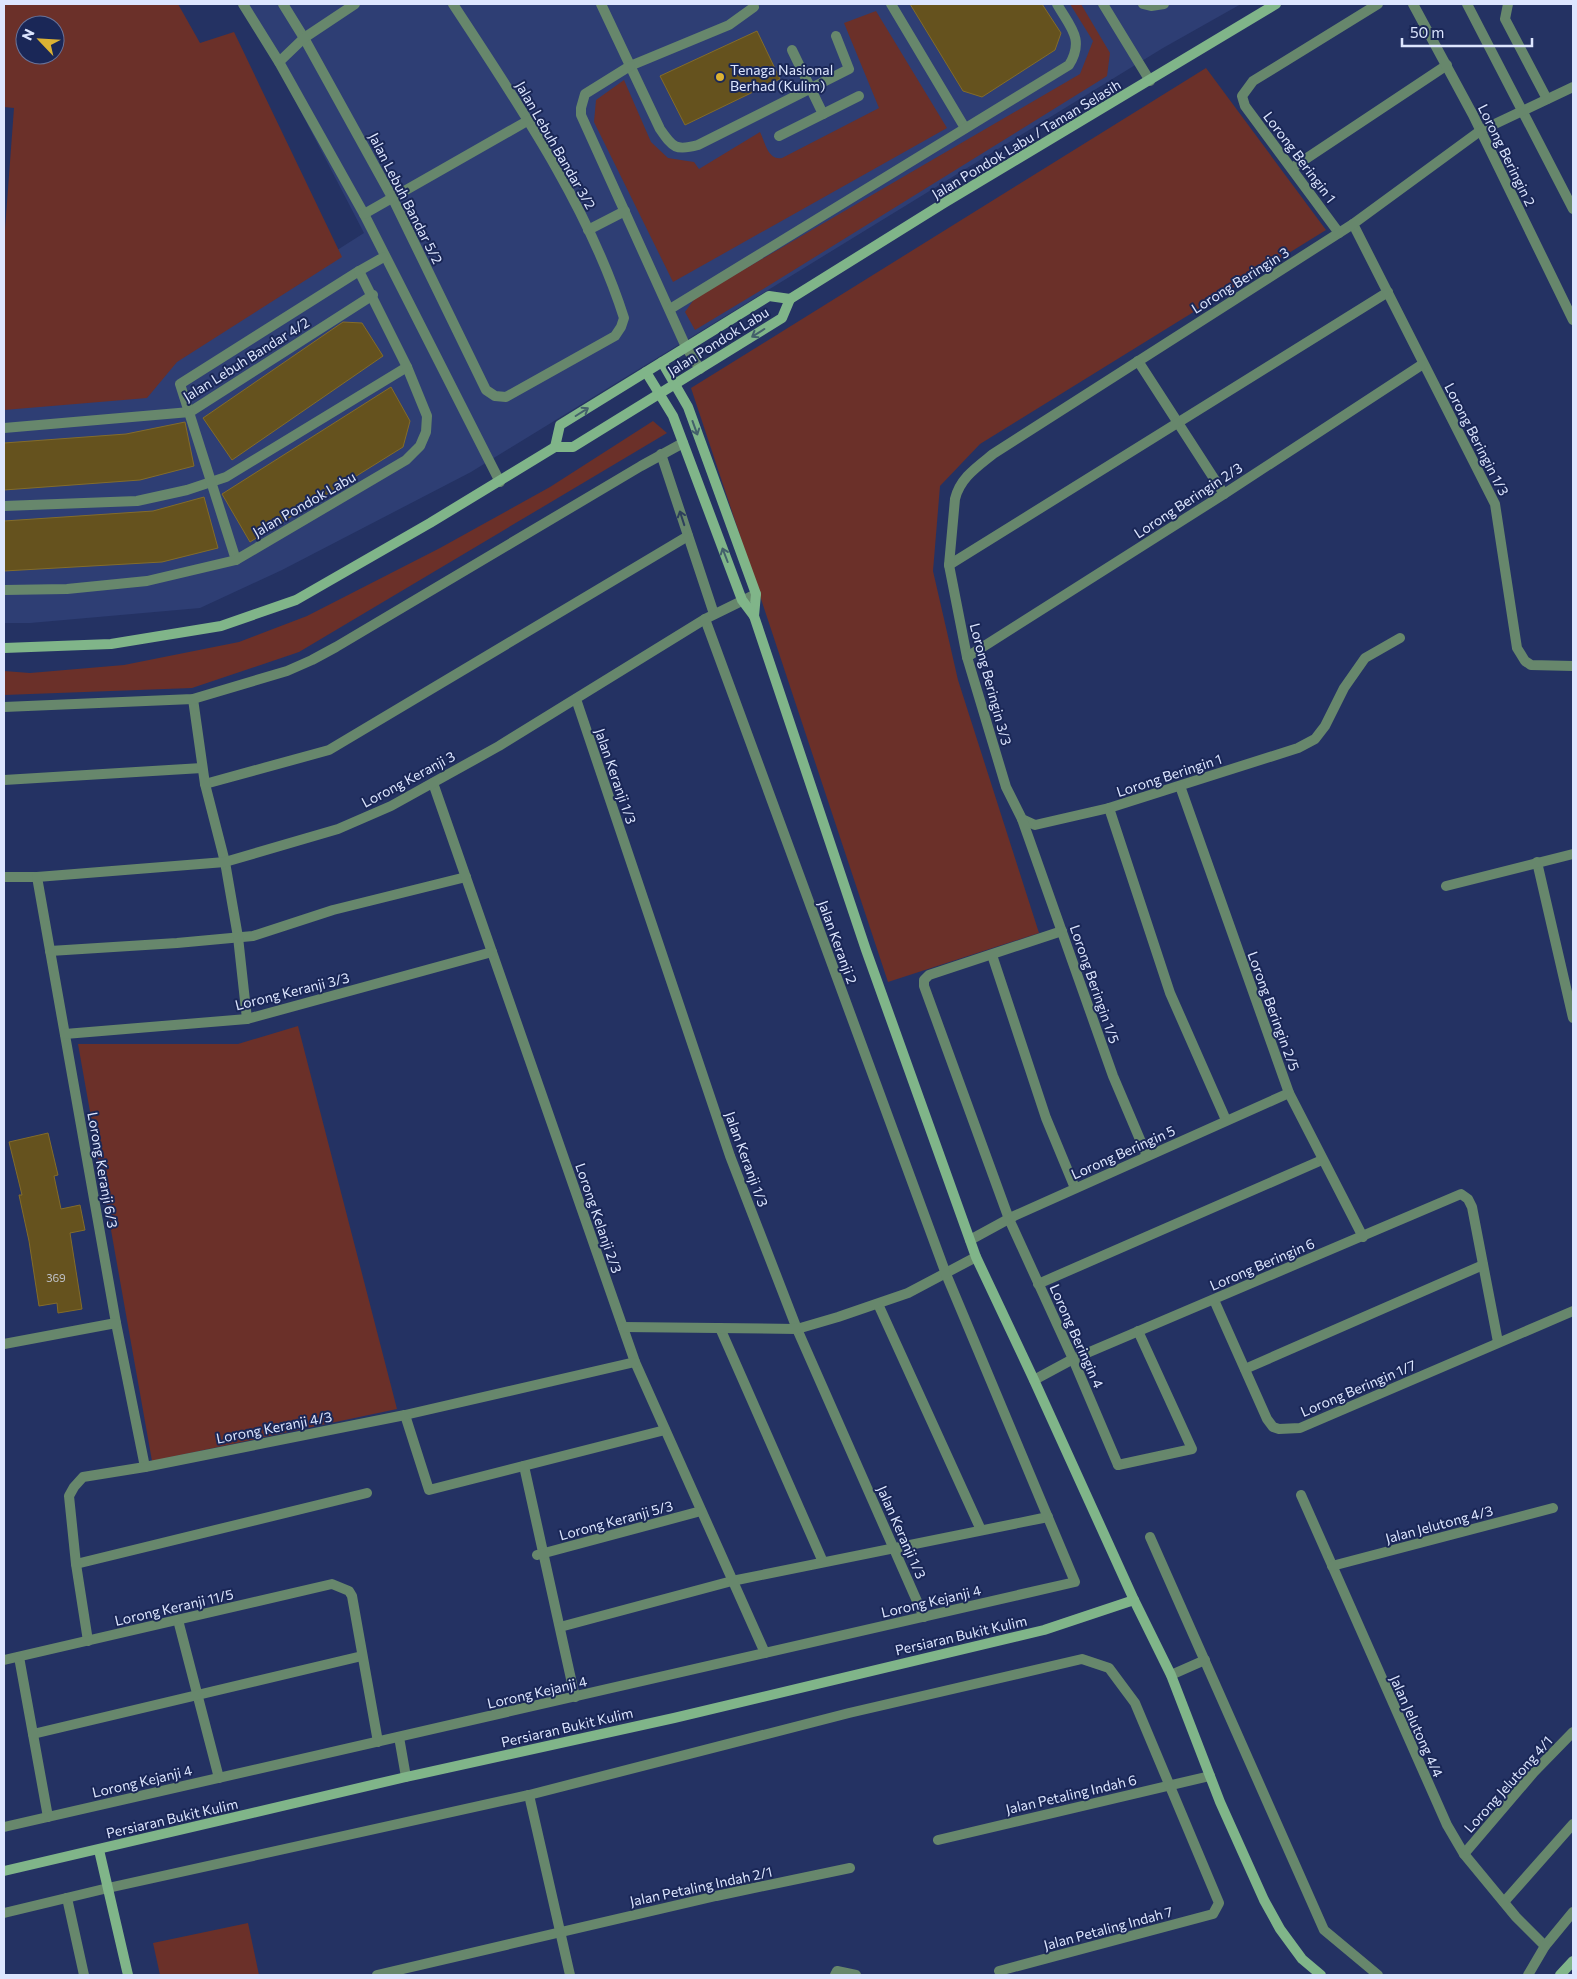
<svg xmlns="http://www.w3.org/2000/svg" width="1577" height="1979" viewBox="0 0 1577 1979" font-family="Commissioner,sans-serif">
<rect width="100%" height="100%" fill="#243263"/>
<path fill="#2e3e74" d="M245 4H1241L1163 48 471 472 282 570 200 608 30 623H4V384L144 373 364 233Z"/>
<g fill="#6b3029" fill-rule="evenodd">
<path d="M4 4H178L200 43 234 32 342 257 177 362 147 398 4 410V243L14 108 4 107ZM25 25H55V55H25Z"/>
<path d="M1070 4H1081L1110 53 1107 76 773 283 695 330 685 312 695 298 1080 74 1093 41Z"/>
<path d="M876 11 947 128 673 282 594 122 596 100 624 80 651 142 668 158 694 162 699 169 760 132C765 142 768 161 782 158L879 108 844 23Z"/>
<path d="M1206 68 1326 230 980 444 940 486 933 571 958 680 1039 933 888 982 691 388Z"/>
<path d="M653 421 667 433 299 652 192 688 4 695V671L30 673 124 665 239 642 307 616 440 548 550 487Z"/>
<path d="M298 1026 397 1409 152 1461 78 1044H238Z"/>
<path d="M248 1923 259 1975H160L153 1943Z"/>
</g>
<g fill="#65521e" stroke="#836c2a">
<path d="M910 4H1042L1061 33 1055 50 982 97 963 91Z"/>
<path d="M757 31 780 79 685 125 660 76Z"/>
<path d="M343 322 362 323 383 356 232 460 203 418Z"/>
<path d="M391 387 410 421 403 447 250 542 222 494Z"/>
<path d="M185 422 194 466 140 480 4 490V443L126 434Z"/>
<path d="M204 497 218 548 162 562 4 571V521L153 511Z"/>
<path d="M48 1133 58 1175 54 1176 61 1209 80 1205 85 1230 70 1233 82 1309 58 1313 57 1303 39 1306 29 1241 19 1195H22L9 1142Z"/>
</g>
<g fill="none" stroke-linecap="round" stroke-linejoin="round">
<g stroke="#67876c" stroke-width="10">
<path d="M601 4 660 129C673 148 676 151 698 145L849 69 836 36"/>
<path d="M792 50 823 114"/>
<path d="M630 66 729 25 754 7 753 4"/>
<path d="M779 136 859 96"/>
<path d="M1292 168 1447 65"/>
<path d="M1138 361 1224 494"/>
<path d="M4 506 137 501 187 490 226 477 407 367"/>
<path d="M949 565 1388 292"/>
<path d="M4 780 202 768"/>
<path d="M205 784 329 750 688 536"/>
<path d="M1109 808 1170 993 1226 1120"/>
<path d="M50 951 177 943 253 936 333 910 466 877"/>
<path d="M992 955 1046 1118 1075 1188"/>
<path d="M1038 1284 1322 1160"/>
<path d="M878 1304 981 1530"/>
<path d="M720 1328 823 1562"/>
<path d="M1245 1369 1483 1265"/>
<path d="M405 1415 429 1490 665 1430"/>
<path d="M1118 1465 1192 1449 1138 1331"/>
<path d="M524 1466 575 1697"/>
<path d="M76 1564 367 1493"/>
<path d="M178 1620 219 1778"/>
<path d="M560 1627 732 1581 1048 1517"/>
<path d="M33 1734 362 1656"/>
<path d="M1504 1902 1573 1824"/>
<path d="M835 1975 837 1971 856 1975"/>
</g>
<g stroke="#67876c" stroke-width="10">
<path d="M243 4 279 62 364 214 500 482"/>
<path d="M283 4 304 38 393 199 486 390 495 396 506 397 615 336 621 327 624 318C588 205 517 102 453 4"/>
<path d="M891 4 965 128"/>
<path d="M1103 4 1150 81"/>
<path d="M1143 4 1151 6 1164 4"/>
<path d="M1413 4 1473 115 1573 320"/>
<path d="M1467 4 1573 209"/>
<path d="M1508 4 1505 19 1547 99"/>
<path d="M279 62 304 38 355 4"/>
<path d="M630 66 585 94 581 108V115L686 347 700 369"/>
<path d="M364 214 529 120"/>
<path d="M1353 224 1495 504 1517 648 1525 661 1531 665 1573 666"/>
<path d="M588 230 625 211"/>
<path d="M1339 233 1245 106 1242 96 1253 81 1378 4"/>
<path d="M670 309 1069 65C1085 39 1070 27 1057 4"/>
<path d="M4 428 190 412 373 295"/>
<path d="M661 454 714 614"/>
<path d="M236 560 180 384 359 271 384 257"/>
<path d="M4 590 67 589 147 581 236 560 406 460 420 446 426 432 427 416 407 367 359 271"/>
<path d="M1400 638 1365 658 1344 688 1325 726 1315 739 1298 748 1109 808 1035 825 1022 819 1006 787 967 657 949 565 955 499C960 478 977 467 993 454L1353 224 1480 131 1573 87"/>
<path d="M967 657 1224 494 1423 364"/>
<path d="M193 699 205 784 225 862 238 937 247 1019"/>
<path d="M576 699 730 1156 797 1329 924 1617"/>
<path d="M4 707 193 699 287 671 312 660 336 647 641 466 683 443"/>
<path d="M433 783 635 1362 765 1653"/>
<path d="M1180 786 1289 1093 1363 1237"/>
<path d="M1022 819 1113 1076 1147 1156"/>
<path d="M1537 862 1573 1018"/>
<path d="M4 877H37L225 862 338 829 391 806 499 746 705 619 756 594"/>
<path d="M37 877 116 1323 145 1467"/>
<path d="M1446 886 1573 854"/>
<path d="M1062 931 929 975 924 980V986L1009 1219 1073 1359 1118 1465"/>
<path d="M65 1034 247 1019 492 952"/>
<path d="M970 1240 1014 1216 1289 1093"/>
<path d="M1214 1300 1267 1419 1273 1427 1279 1429 1300 1428 1573 1311"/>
<path d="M623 1327 797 1329 838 1317 908 1293 976 1257"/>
<path d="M4 1344 116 1323"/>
<path d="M1034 1380 1073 1359 1461 1194 1468 1199 1472 1207 1498 1342"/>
<path d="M1301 1495 1447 1825 1464 1854 1516 1917 1545 1946"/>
<path d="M1150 1537 1324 1930 1378 1975"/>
<path d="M537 1555 701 1511"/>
<path d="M1332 1566 1553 1508"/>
<path d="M88 1641 76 1564 69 1496 74 1487 83 1477 145 1467 405 1415 635 1362"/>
<path d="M19 1657 48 1817"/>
<path d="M4 1660 332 1584 349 1591 352 1596 378 1742"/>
<path d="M1171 1675 1205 1660"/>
<path d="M399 1737 406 1777"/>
<path d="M529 1795 570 1975"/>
<path d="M4 1827 1075 1582 946 1274 705 619"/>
<path d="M938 1840 1210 1776"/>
<path d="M1464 1854 1534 1772 1573 1732"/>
<path d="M67 1898 84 1975"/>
<path d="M4 1913 108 1888 529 1795 849 1713 1082 1659 1109 1668 1135 1703 1219 1903 1213 1914 999 1971"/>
<path d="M377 1975 716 1896 850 1868"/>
<path d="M1528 1975 1545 1946 1573 1912"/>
</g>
<g stroke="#80b589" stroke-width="10">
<path d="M790 299 944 203 1276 4"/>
<path d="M662 362 688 407 756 594 754 616"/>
<path d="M646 372 673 416 742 600 754 616 866 950 976 1257 1034 1380 1134 1600 1171 1675 1220 1802 1264 1900 1280 1929 1302 1959 1321 1975"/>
<path d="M555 447 560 425 769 296 790 299"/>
<path d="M4 648 111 644 221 626 296 600 430 523 555 447H573L782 318 790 299"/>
<path d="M99 1850 128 1975"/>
<path d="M4 1871 406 1777 674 1718 1044 1630 1134 1600"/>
<path d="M1560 1975 1573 1961"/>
</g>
</g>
<defs><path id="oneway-shaft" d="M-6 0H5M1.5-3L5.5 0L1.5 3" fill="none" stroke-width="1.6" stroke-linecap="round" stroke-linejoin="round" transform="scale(1.25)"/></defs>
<g stroke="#43606b">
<use href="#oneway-shaft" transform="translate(758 333) rotate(148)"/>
<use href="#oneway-shaft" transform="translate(582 412) rotate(-32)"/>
<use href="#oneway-shaft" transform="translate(695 428) rotate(70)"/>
<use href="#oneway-shaft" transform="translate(725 555) rotate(-111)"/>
</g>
<use stroke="#2d3f5c" href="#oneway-shaft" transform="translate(682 518) rotate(-108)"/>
<circle fill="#dcb233" stroke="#1a2757" stroke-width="2" cx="720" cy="77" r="5"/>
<g text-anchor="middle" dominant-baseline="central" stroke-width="4" stroke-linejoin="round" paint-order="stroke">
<g font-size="11" fill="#bfc1c7">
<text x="56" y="1277">369</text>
</g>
<g font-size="14" fill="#dde6ff" stroke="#1a2757" text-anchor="start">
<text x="730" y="69">Tenaga Nasional<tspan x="730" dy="16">Berhad (Kulim)</tspan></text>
</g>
<g font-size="14" fill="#dde6ff" stroke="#1a2757">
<text transform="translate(1026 139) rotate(-31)">Jalan Pondok Labu / Taman Selasih</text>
<text transform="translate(556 145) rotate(60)">Jalan Lebuh Bandar 3/2</text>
<text transform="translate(1507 155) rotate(64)">Lorong Beringin 2</text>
<text transform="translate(1300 157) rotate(53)">Lorong Beringin 1</text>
<text transform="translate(406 198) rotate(63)">Jalan Lebuh Bandar 5/2</text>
<text transform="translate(1240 280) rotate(-32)">Lorong Beringin 3</text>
<text transform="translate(718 341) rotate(-32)">Jalan Pondok Labu</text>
<text transform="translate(246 359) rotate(-32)">Jalan Lebuh Bandar 4/2</text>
<text transform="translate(1477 439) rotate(63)">Lorong Beringin 1/3</text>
<text transform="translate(1188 500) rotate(-33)">Lorong Beringin 2/3</text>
<text transform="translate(304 504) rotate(-30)">Jalan Pondok Labu</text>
<text transform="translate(991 684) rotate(75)">Lorong Beringin 3/3</text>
<text transform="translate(1169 775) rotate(-18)">Lorong Beringin 1</text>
<text transform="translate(616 776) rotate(71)">Jalan Keranji 1/3</text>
<text transform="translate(408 779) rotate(-28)">Lorong Keranji 3</text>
<text transform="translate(838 942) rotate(70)">Jalan Keranji 2</text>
<text transform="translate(1095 984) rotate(71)">Lorong Beringin 1/5</text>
<text transform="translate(292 991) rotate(-14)">Lorong Keranji 3/3</text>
<text transform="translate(1274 1011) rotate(70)">Lorong Beringin 2/5</text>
<text transform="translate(1123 1152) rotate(-24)">Lorong Beringin 5</text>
<text transform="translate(747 1159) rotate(70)">Jalan Keranji 1/3</text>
<text transform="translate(103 1170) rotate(80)">Lorong Keranji 6/3</text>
<text transform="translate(599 1218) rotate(71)">Lorong Kelanji 2/3</text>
<text transform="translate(1262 1264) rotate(-23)">Lorong Beringin 6</text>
<text transform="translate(1077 1336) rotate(66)">Lorong Beringin 4</text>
<text transform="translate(1358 1388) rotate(-23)">Lorong Beringin 1/7</text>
<text transform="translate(274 1427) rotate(-11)">Lorong Keranji 4/3</text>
<text transform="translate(616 1520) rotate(-15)">Lorong Keranji 5/3</text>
<text transform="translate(1439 1524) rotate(-15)">Jalan Jelutong 4/3</text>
<text transform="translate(902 1532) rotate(66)">Jalan Keranji 1/3</text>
<text transform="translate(931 1601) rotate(-13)">Lorong Kejanji 4</text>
<text transform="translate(174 1607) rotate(-13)">Lorong Keranji 11/5</text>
<text transform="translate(961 1635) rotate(-13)">Persiaran Bukit Kulim</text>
<text transform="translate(537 1692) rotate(-13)">Lorong Kejanji 4</text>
<text transform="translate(1417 1726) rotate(66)">Jalan Jelutong 4/4</text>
<text transform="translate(567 1727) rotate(-13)">Persiaran Bukit Kulim</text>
<text transform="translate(142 1781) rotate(-13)">Lorong Kejanji 4</text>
<text transform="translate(1508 1784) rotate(-48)">Lorong Jelutong 4/1</text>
<text transform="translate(1071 1794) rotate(-13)">Jalan Petaling Indah 6</text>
<text transform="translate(172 1818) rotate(-13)">Persiaran Bukit Kulim</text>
<text transform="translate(701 1886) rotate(-12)">Jalan Petaling Indah 2/1</text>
<text transform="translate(1108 1928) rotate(-15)">Jalan Petaling Indah 7</text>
</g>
</g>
<rect width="1577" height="1979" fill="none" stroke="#dde6ff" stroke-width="10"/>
<g transform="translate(40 40) rotate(295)"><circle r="24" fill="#1a2757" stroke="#68739a"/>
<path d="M0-4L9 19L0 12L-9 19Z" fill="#dcb233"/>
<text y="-8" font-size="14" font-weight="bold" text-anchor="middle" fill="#dde6ff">N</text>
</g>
<path d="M1402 38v8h130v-8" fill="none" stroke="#dde6ff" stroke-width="2.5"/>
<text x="1410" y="38" font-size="15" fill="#dde6ff" stroke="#1a2757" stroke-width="4" paint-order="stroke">50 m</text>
</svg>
